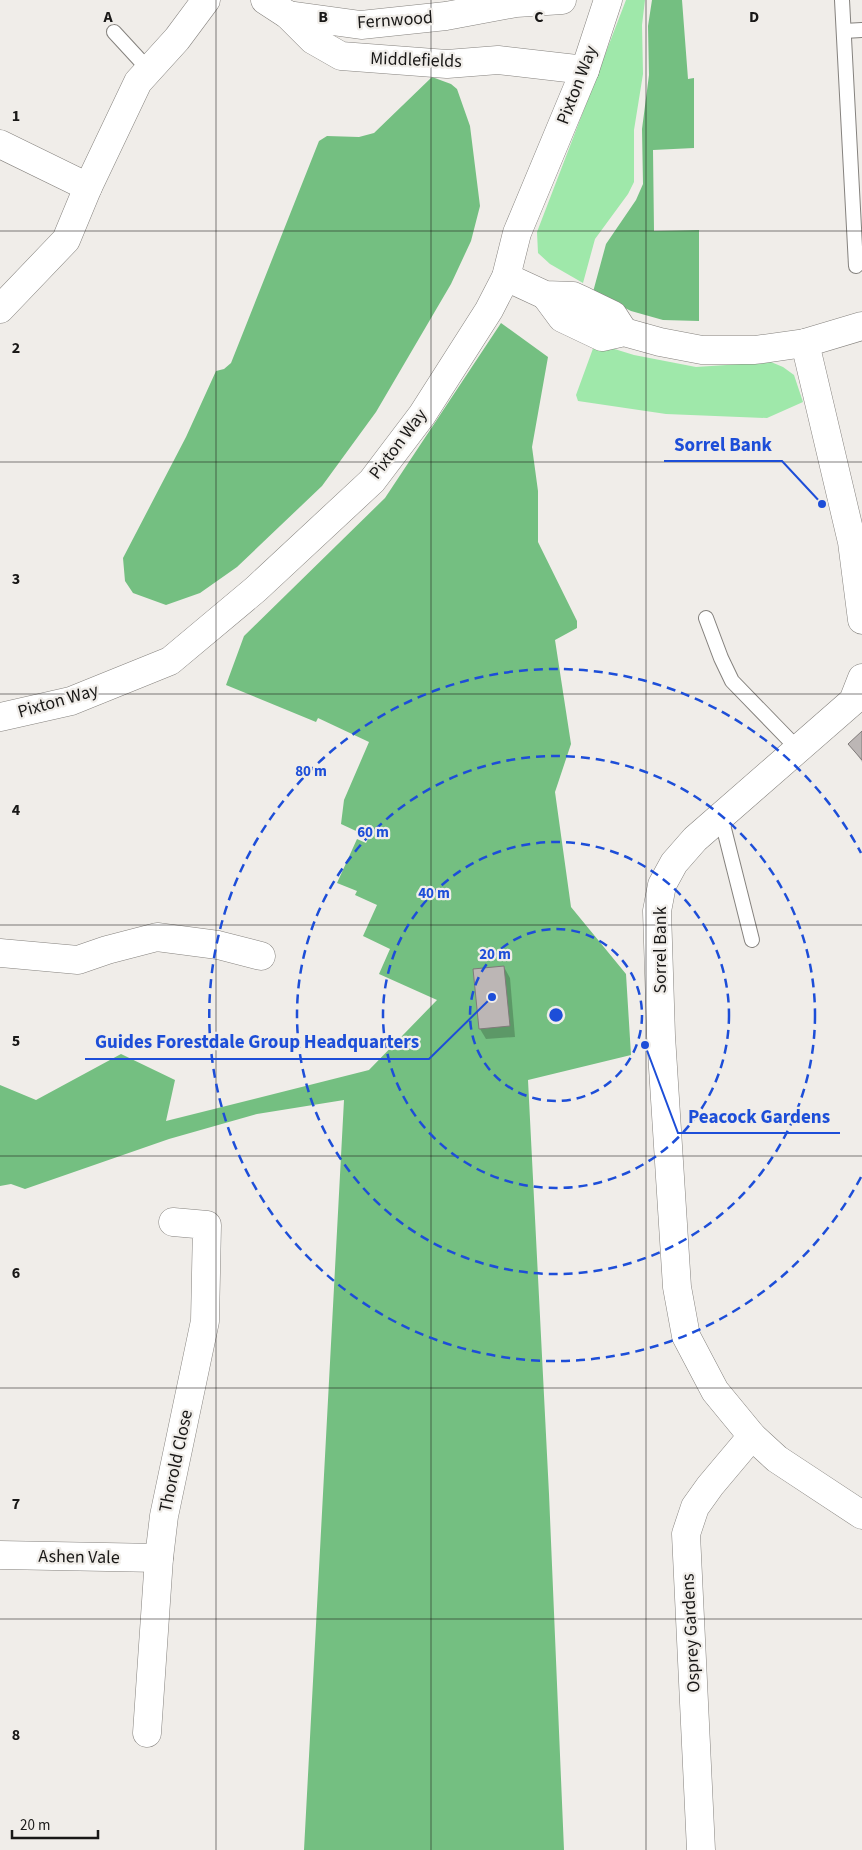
<svg xmlns="http://www.w3.org/2000/svg" width="862" height="1850" viewBox="0 0 862 1850" font-family="'Source Sans 3',sans-serif">
<rect width="100%" height="100%" fill="#f0ede9"/>
<g fill="#9fe8aa">
<path d="M626 0H645L642 25 643 74 634 130V182L628 194 595 239 583 283 550 264 538 253 537 232Z"/>
<path d="M595 343 634 355 696 367 771 362 783 367 794 375 803 402 767 418 666 414 578 401 576 395Z"/>
</g>
<g fill="#74bf81">
<path d="M652 0H682L688 79 694 78V148L653 150 654 231 699 230V321L663 320 631 311 593 292 606 244 636 200 643 184 642 129 649 75 648 26Z"/>
<path d="M432 77 451 84 457 89 470 126 480 206 471 241 451 284 376 412 322 486 237 567 200 593 166 605 133 593 125 581 123 558 186 437 216 371 224 369 231 363 319 141 327 136 359 137 374 133Z"/>
<path d="M501 323 548 357 532 447 538 491V542L577 621V628L555 640 571 744 555 792 571 907 626 974 631 1055 528 1080 549 1494 564 1850H304L344 1100 257 1114 169 1139 25 1189 11 1184 0 1186V1085L36 1100 121 1054 175 1080 166 1121 369 1070 437 1000 379 974 390 949 363 936 377 905 355 895 357 891 337 883 357 839 366 843 369 837 341 824 344 800 369 742 318 718 316 722 226 685 244 636 385 498Z"/>
</g>
<g fill="#0003">
<path d="M862 733V762L850 744Z"/>
<path d="M504 967 510 978 515 1037 486 1039 480 1029Z"/>
</g>
<g fill="#bcb6b5" stroke="#7f7a79">
<path d="M862 731V760L848 744Z"/>
<path d="M504 966 510 1026 479 1029 473 969Z"/>
</g>
<g fill="none" stroke-linecap="round" stroke-linejoin="round">
<defs>
<g id="service">
<path d="M842 0 856 266"/>
<path d="M844 31 862 30"/>
<path d="M114 32 149 70"/>
<path d="M706 618 721 658 732 681 798 749"/>
<path d="M721 817 752 940"/>
</g>
<g id="minor">
<path d="M265 0 288 15 313 40 341 56 447 64 498 60 585 70"/>
<path d="M288 15 361 25 446 16 516 3 562 0"/>
<path d="M0 144 88 187"/>
<path d="M506 277 545 295 573 296 584 301 613 315 624 332"/>
<path d="M545 295 562 318 602 337 624 332 660 342 702 350H755L805 343 862 326"/>
<path d="M0 309 66 240 88 187 138 82 177 39 206 0"/>
<path d="M805 343 852 542 862 620"/>
<path d="M862 678 853 701 695 839 674 863 662 885 657 911 661 1036 677 1287 686 1336 715 1391 752 1436 777 1459 862 1515"/>
<path d="M0 717 71 701 170 661 256 589 372 481 422 415 489 310 506 277 517 233 585 70 608 0"/>
<path d="M0 953 78 960 107 950 157 937 218 945 261 956"/>
<path d="M0 1555 159 1558"/>
<path d="M147 1733 159 1558 164 1516 205 1321 207 1225 173 1222"/>
<path d="M701 1850 686 1534 695 1507 710 1486 752 1436"/>
</g>
</defs>
<use href="#service" stroke="#85827e" stroke-width="16"/>
<use href="#minor" stroke="#85827e" stroke-width="29"/>
<use href="#service" stroke="#fff" stroke-width="14"/>
<use href="#minor" stroke="#fff" stroke-width="28"/>
</g>
<path fill="none" stroke="#191817" stroke-width="1" stroke-opacity="0.55" d="M216 0V1850M431 0V1850M646 0V1850M0 231H862M0 462H862M0 694H862M0 925H862M0 1156H862M0 1388H862M0 1619H862"/>
<g fill="none" stroke="#1d4ed8" stroke-width="2.5" stroke-dasharray="9 6">
<circle cx="556" cy="1015" r="86"/>
<circle cx="556" cy="1015" r="173"/>
<circle cx="556" cy="1015" r="259"/>
<path d="M861 1177A346 346 0 1 1 861 853"/>
</g>
<g text-anchor="middle" dominant-baseline="central" stroke-width="4.5" stroke-linejoin="round" paint-order="stroke">
<g font-size="18" fill="#191817" stroke="#f0ede9">
<text transform="translate(395 20) rotate(-4)">Fernwood</text>
<text transform="translate(416 60) rotate(2)">Middlefields</text>
<text transform="translate(577 85) rotate(-69)">Pixton Way</text>
<text transform="translate(398 444) rotate(-53)">Pixton Way</text>
<text transform="translate(58 701) rotate(-16)">Pixton Way</text>
<text transform="translate(660 950) rotate(-90)">Sorrel Bank</text>
<text transform="translate(176 1461) rotate(-78)">Thorold Close</text>
<text transform="translate(79 1557) rotate(1)">Ashen Vale</text>
<text transform="translate(691 1633) rotate(-93)">Osprey Gardens</text>
</g>
</g>
<g font-size="16" text-anchor="middle" font-weight="bold" fill="#191817" stroke="#f0ede9" stroke-width="4.5" stroke-linejoin="round" paint-order="stroke">
<text x="108" y="22">A</text>
<text x="323" y="22">B</text>
<text x="539" y="22">C</text>
<text x="754" y="22">D</text>
<text x="16" y="121">1</text>
<text x="16" y="353">2</text>
<text x="16" y="584">3</text>
<text x="16" y="815">4</text>
<text x="16" y="1046">5</text>
<text x="16" y="1278">6</text>
<text x="16" y="1509">7</text>
<text x="16" y="1740">8</text>
</g>
<circle cx="556" cy="1015" r="8" fill="#1d4ed8" stroke="#f0ede9" stroke-width="2.5"/>
<g font-size="15" text-anchor="middle" font-weight="bold" fill="#1d4ed8" stroke="#f0ede9" stroke-width="4.5" stroke-linejoin="round" paint-order="stroke">
<text x="311" y="776">80 m</text>
<text x="373" y="837">60 m</text>
<text x="434" y="898">40 m</text>
<text x="495" y="959">20 m</text>
</g>
<path fill="none" stroke="#1d4ed8" stroke-width="2" d="M822 504L782 461H664M492 997L429 1059H85M645 1045L678 1133H840"/>
<g fill="#1d4ed8" stroke="#f0ede9" stroke-width="2">
<circle cx="822" cy="504" r="5"/>
<circle cx="492" cy="997" r="5"/>
<circle cx="645" cy="1045" r="5"/>
</g>
<g font-size="19" text-anchor="middle" font-weight="bold" fill="#1d4ed8" stroke="#f0ede9" stroke-width="4.5" stroke-linejoin="round" paint-order="stroke">
<text x="723" y="451">Sorrel Bank</text>
<text x="257" y="1048">Guides Forestdale Group Headquarters</text>
<text x="759" y="1123">Peacock Gardens</text>
</g>
<path d="M12 1830v8h86v-8" fill="none" stroke="#191817" stroke-width="2.5"/>
<text x="20" y="1830" font-size="15" fill="#191817" stroke="#f0ede9" stroke-width="4" paint-order="stroke">20 m</text>
</svg>
